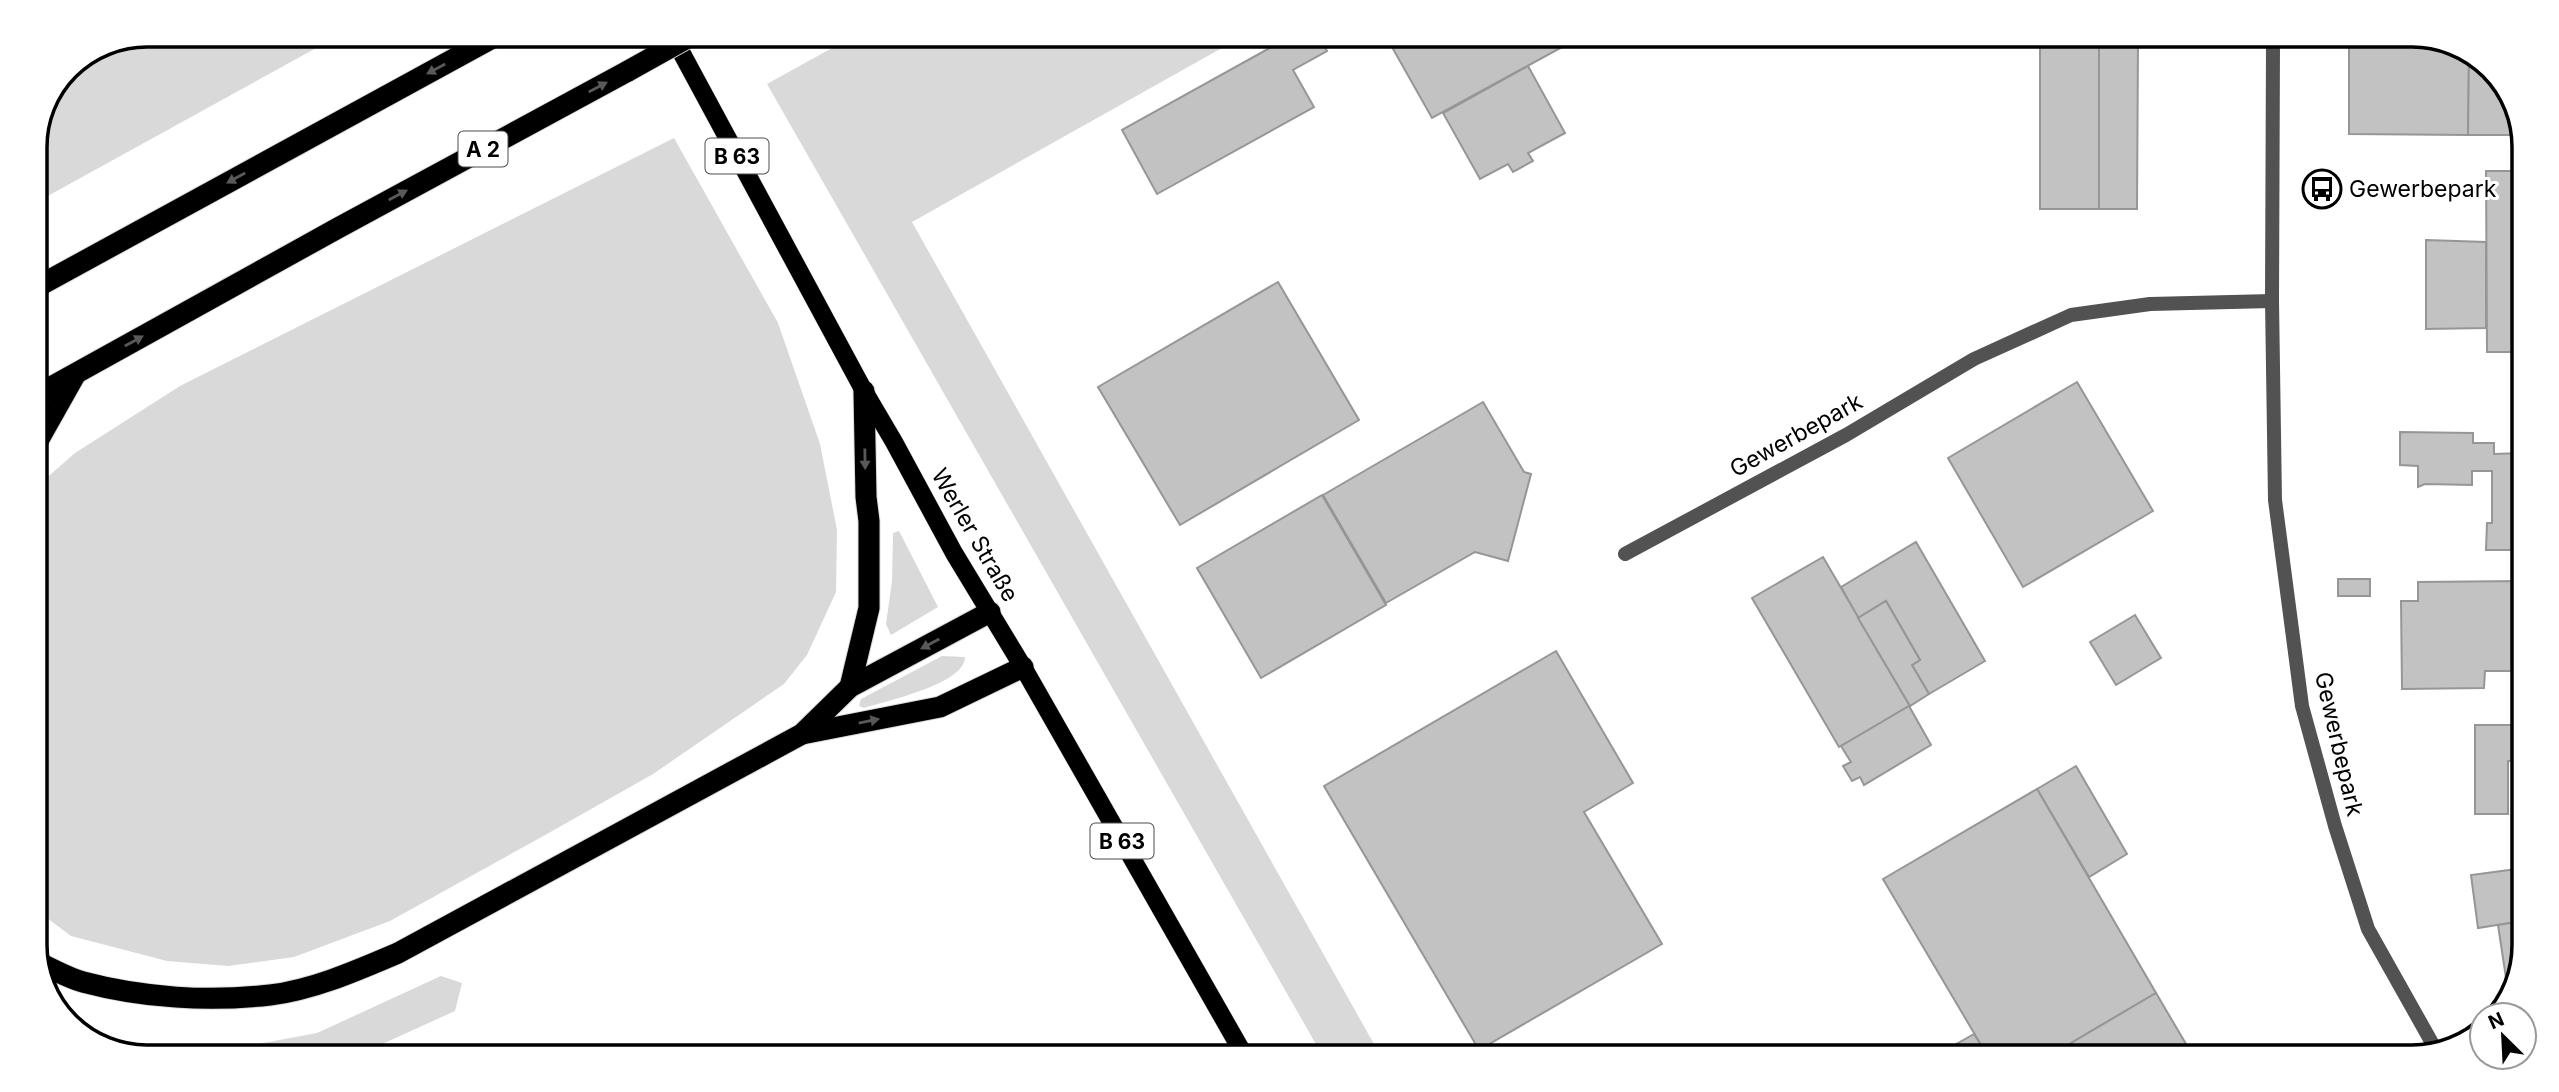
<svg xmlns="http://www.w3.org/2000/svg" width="2559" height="1092" viewBox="0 0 2559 1092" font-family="Inter,sans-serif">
<rect width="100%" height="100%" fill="#fff"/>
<g fill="#d9d9d9">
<path d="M147 35 338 36 35 203V140L68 68Z"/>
<path d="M850 38 1238 39 912 222 1379 1053H1321L767 84Z"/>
<path d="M674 138 778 323 820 444 837 530 836 592 807 655 784 684 653 774 547 834 390 921 294 957 228 966 167 961 71 936 35 909V488L75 453 180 386Z"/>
<path d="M899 531 938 607 891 635 886 624 892 581 893 533Z"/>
<path d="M942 656 965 657C965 684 886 701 864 708L859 706 861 699Z"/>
<path d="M441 976 462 983 455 1011 369 1050 232 1049 317 1033Z"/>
</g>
<g fill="#c2c2c2" stroke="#969696" stroke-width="2">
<path d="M1286 39H1321L1327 51 1293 70 1314 107 1157 194 1122 130Z"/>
<path d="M1388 40H1575L1432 118Z"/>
<rect x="2040" y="42" width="59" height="167"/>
<path d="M2099 42H2138L2137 209H2099Z"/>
<path d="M2349 43 2455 44 2469 54 2468 135 2349 134Z"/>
<path d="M2469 54 2501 79 2522 135H2468Z"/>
<path d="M1528 66 1565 133 1528 153 1533 161 1513 172 1508 164 1480 179 1443 113Z"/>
<path d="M2486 171H2523L2522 352H2487Z"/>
<path d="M2426 240 2486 242V328L2426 329Z"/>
<path d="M1278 282 1359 420 1180 525 1098 387Z"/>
<path d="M2077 382 2153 511 2023 587 1948 458Z"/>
<path d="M1483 402 1524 472 1531 474 1508 561 1475 552 1386 603 1323 495Z"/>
<path d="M2400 432 2473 433V443H2494V454L2521 453 2520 550H2486L2487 523H2492V471H2472V485L2425 484 2418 487V466L2400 465Z"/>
<path d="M1322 495 1386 605 1261 678 1197 568Z"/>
<path d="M1916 542 1985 661 1929 694 1912 665 1920 660 1886 601 1858 618 1841 587Z"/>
<path d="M1823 557 1910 706 1839 747 1752 598Z"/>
<rect x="2338" y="579" width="32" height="17"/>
<path d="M2520 581 2519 671H2485L2484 688 2402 689 2401 601H2418V582Z"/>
<path d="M1886 601 1920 660 1912 665 1929 694 1910 706 1858 618Z"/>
<path d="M2135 615 2161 658 2116 685 2090 642Z"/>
<path d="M1556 651 1633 783 1584 812 1662 944 1479 1050 1324 786Z"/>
<path d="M1909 706 1931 745 1864 785 1860 777 1852 781 1843 766 1851 762 1841 746Z"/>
<path d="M2475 725H2518V761H2508V814H2475Z"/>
<path d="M2076 766 2127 854 2089 877 2037 789Z"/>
<path d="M2037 789 2156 993 2049 1056 1987 1055 1883 879Z"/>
<path d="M2517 869 2516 922 2478 928 2471 875Z"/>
<path d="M2516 922V977L2506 978 2498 925Z"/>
<path d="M2156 993 2186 1044 2166 1056H2049Z"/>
<path d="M1974 1034 1987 1055H1937Z"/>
</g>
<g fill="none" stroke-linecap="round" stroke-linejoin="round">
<defs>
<path id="primary" d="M673 37 864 391 894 442 954 553 1023 667 1243 1053"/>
<g id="highway">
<path d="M35 288 496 36"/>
<path d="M35 396 338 228 628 71"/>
<path d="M35 446 75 375"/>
<path d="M850 687 869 608V521L866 497 864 391"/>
<path d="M802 734 940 707 1023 667"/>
<path d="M39 963C53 969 68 978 83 982 143 998 209 1002 270 995 313 990 358 970 398 953L802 734 850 687 990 612"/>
</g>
</defs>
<use href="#primary" stroke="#dbdbdb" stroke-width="19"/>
<use href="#highway" stroke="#dbdbdb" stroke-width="23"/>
<g stroke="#525252" stroke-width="14">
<path d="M2273 43 2272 301 2275 500 2302 706 2335 826 2368 929 2436 1050"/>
<path d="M1625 554 1846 435 1974 359 2071 315 2150 304 2272 301"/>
</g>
<use href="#primary" stroke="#000" stroke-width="18"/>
<use href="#highway" stroke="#000" stroke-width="21"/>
<defs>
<path id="highway-bridge" d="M628 71 689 37"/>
</defs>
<use href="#highway-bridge" stroke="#dbdbdb" stroke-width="23" stroke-linecap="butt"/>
<use href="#highway-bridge" stroke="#000" stroke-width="21"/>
</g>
<defs><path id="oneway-solid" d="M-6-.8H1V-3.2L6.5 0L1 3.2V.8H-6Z" transform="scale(1.75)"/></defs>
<g fill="#595959">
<use href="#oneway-solid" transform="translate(436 69) rotate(152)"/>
<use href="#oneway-solid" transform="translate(598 87) rotate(-28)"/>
<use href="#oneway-solid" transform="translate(236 178) rotate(151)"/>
<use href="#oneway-solid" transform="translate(398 195) rotate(-28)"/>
<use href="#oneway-solid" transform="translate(134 341) rotate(-29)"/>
<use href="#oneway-solid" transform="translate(865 459) rotate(89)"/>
<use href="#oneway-solid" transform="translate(930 644) rotate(152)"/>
<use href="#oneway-solid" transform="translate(869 721) rotate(-11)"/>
</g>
<defs>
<symbol id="bus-ring" viewBox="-11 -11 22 22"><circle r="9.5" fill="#fff" stroke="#000" stroke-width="1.5"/><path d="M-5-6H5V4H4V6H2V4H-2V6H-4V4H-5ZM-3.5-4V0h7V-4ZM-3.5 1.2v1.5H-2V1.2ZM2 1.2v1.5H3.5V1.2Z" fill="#000"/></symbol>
</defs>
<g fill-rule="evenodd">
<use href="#bus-ring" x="2300" y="167" width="44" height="44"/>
</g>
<g text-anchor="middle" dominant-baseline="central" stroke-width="6" stroke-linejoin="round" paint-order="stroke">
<g fill="#fff" stroke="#4c4c4c" stroke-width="2">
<rect x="458.5" y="131.5" width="49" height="35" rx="5"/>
<rect x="705.5" y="138.5" width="63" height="35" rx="5"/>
<rect x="1090.5" y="823.5" width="63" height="35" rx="5"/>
</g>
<g font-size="21" font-weight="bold" fill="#000">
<text x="483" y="149">A 2</text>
<text x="737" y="156">B 63</text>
<text x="1122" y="841">B 63</text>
</g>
<g font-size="23" fill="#000" stroke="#fff" text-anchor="start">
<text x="2349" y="189">Gewerbepark</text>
</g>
<g font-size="23" fill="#000" stroke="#fff">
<text transform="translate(1796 435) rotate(-29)">Gewerbepark</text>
<text transform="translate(975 535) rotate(60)">Werler Straße</text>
<text transform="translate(2339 744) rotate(77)">Gewerbepark</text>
</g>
</g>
<path d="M0 0H2559V1092H0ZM147 47H2412A100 100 0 0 1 2512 147V945A100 100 0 0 1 2412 1045H147A100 100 0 0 1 47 945V147A100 100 0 0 1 147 47Z" fill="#fff" fill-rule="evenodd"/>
<path fill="none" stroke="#000" stroke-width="3.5" d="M147 47H2412A100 100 0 0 1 2512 147V945A100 100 0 0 1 2412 1045H147A100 100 0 0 1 47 945V147A100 100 0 0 1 147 47Z"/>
<g transform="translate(2503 1036) rotate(336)"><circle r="33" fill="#ffffff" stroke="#999999" stroke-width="2"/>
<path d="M0-5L12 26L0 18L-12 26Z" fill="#000000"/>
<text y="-10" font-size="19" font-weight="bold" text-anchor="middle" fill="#000000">N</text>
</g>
</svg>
